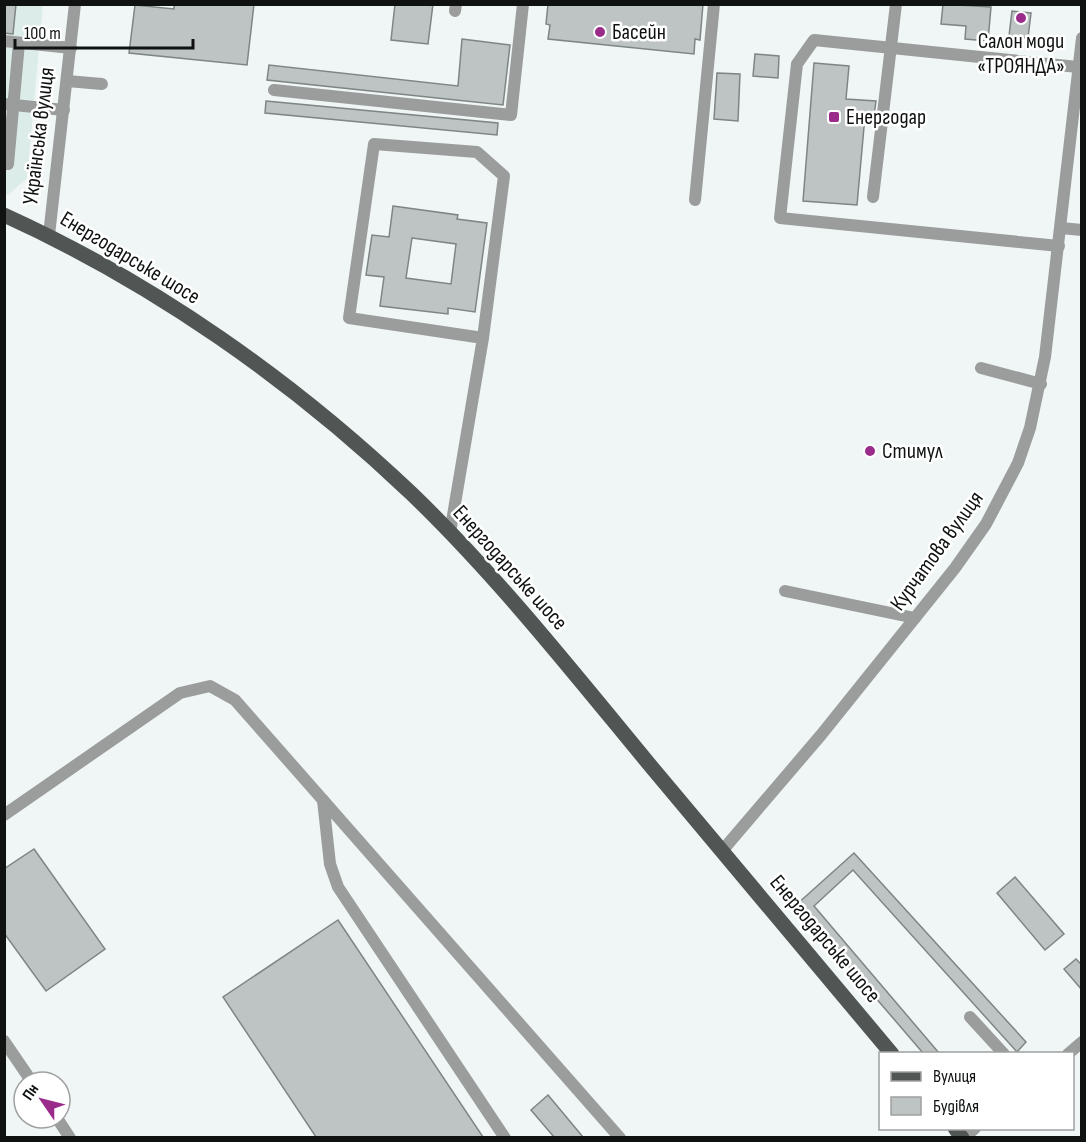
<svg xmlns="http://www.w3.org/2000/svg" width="1086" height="1142" viewBox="0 0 1086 1142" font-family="'Sofia Sans Condensed',sans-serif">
<rect width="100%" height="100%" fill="#eff6f5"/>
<path fill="#dcece9" d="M4 5H43L27 178 8 195 4 194Z"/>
<g fill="#bec4c3" stroke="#7e8584" stroke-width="1.5" fill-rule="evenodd">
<path d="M4 4H16L13 34 4 33Z"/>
<path d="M174 4H254L247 65 129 53 135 5 174 9Z"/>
<path d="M395 4H433L428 44 391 40Z"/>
<path d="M548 4H703L700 40 695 39 694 54 548 39 550 25 546 24Z"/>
<path d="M943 4 991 7 988 41 965 39 966 26 941 24Z"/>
<path d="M1012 11 1031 13 1028 38 1009 36Z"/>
<path d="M462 39 510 45 503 105 267 80 269 65 458 86Z"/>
<path d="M755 54 779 56 778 78 753 76Z"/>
<path d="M814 63 849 66 846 99 876 101 874 116H865L857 205 803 201Z"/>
<path d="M717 73 740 74 738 121 714 119Z"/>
<path d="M266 101 498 123 497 135 265 113Z"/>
<path d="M393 206 458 215 457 219 487 223 475 312 448 308V314L380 306 384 277 366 275 372 235 389 237ZM412 238 456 244 451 284 406 278Z"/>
<path d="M34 849 105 949 46 991 4 933V869Z"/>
<path d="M854 853 1026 1042 1017 1052 853 870 814 906 939 1053H923L796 905Z"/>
<path d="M1015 877 1064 934 1045 950 997 893Z"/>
<path d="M338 920 483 1137H316L223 997Z"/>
<path d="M1076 959 1082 965V990L1064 969Z"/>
<path d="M548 1095 583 1137H554L531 1110Z"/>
</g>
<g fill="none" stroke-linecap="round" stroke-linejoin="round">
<g stroke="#9a9d9c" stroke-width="12">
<path d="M455 11 456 4"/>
<path d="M4 41 71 48"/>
<path d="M67 81 102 84"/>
<path d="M274 90 511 115 523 4"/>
<path d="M4 104 64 110"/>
<path d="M4 164H8L19 43"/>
<path d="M873 197 896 4"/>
<path d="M695 200 714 4"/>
<path d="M1061 228 1082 230"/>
<path d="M49 235 75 4"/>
<path d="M1059 246 780 218 797 64 814 40 1078 67"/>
<path d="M981 368 1041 384"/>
<path d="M450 533 483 338 504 176 477 152 374 144 349 318 483 338"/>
<path d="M785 591 915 618"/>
<path d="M323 800 330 864 338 887 505 1138"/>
<path d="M4 815 180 693 210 686 235 700 620 1138"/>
<path d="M722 851 821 735 955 568 986 524 1018 463 1030 428 1045 357 1082 38"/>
<path d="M970 1017 1004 1054"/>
<path d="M4 1041 32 1082"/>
<path d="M1068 1054 1082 1042"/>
<path d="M57 1118 70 1138"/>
<path d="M964 1138 975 1128"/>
</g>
<g stroke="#515655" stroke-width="15">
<path d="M4 215C154 283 293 381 412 494 498 577 573 672 649 764 730 860 811 957 892 1054"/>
<path d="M955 1128 962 1138"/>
</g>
</g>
<g fill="#9a2b8b" stroke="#fff" stroke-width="2">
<circle cx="1021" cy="18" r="6"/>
<circle cx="600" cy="32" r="6"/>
<rect x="828" y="111" width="12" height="12" rx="3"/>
<circle cx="870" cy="451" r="6"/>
</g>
<g text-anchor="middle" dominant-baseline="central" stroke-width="5" stroke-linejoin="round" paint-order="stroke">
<g font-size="22" fill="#101212" stroke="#fff" text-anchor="start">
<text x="612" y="32">Басейн</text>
<text x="1021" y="41" text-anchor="middle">Салон моди<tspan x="1021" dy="25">«ТРОЯНДА»</tspan></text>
<text x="846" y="117">Енергодар</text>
<text x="882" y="451">Стимул</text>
</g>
<g font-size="22" fill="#101212" stroke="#fff">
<text transform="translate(39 136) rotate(-83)">Українська вулиця</text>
<text transform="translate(130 258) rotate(31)">Енергодарське шосе</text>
<text transform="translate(937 551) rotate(-54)">Курчатова вулиця</text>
<text transform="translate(510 568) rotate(48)">Енергодарське шосе</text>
<text transform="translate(825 939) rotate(50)">Енергодарське шосе</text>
</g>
</g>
<rect width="1086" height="1142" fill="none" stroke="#101212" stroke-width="12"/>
<rect x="879" y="1052" width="195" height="78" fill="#ffffff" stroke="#9fa0a0" stroke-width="1.5"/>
<rect x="891" y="1072" width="30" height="9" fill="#515655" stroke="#9fa0a0" stroke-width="1.5"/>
<text x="933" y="1082" font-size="18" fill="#101212">Вулиця</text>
<rect x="891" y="1097" width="30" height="18" fill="#bec4c3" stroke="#9fa0a0" stroke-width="1.5"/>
<text x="933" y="1112" font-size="18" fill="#101212">Будівля</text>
<g transform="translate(42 1100) rotate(305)"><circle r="28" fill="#ffffff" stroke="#9fa0a0" stroke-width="1.5"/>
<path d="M0-4.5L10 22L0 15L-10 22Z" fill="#9a2b8b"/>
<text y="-9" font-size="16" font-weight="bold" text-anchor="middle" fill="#101212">Пн</text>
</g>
<path d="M15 39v9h178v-9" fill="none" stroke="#101212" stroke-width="3"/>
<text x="24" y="39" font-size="18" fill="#101212" stroke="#ffffff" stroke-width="4.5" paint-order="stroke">100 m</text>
</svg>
